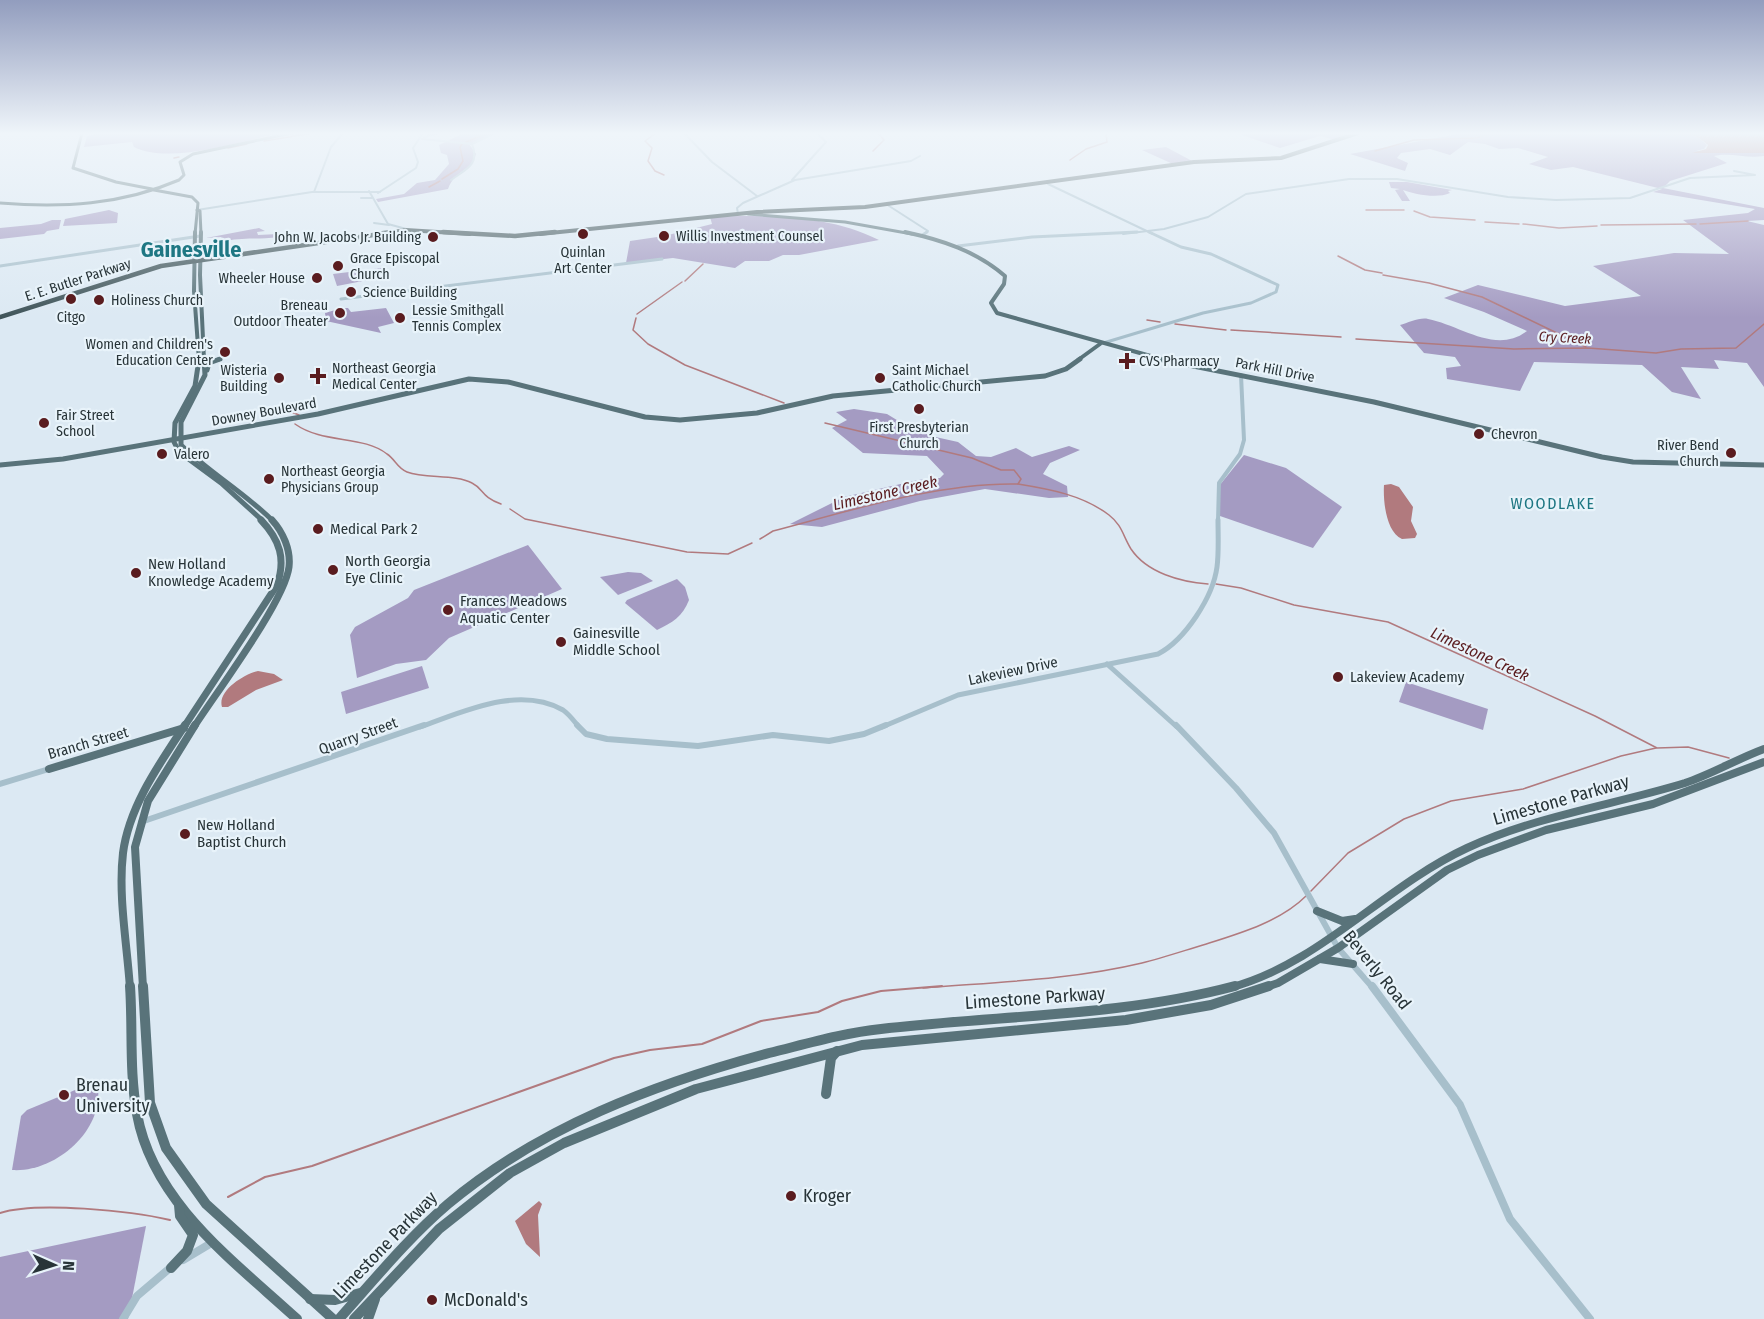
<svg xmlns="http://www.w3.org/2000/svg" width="1764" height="1319" viewBox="0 0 1764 1319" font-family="'Fira Sans Condensed',sans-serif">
<rect width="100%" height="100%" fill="#dce9f3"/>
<g fill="#a49bc2">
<path d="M104 133H281C241 141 170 165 134 147L132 142 84 147 87 136Z"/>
<path d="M464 133H496L470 145 476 154C471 173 456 168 448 189L378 202 376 199 404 194 417 183 435 180 449 164 447 155 441 153 439 145Z"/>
<path d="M1247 133H1349L1353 134 1335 140 1320 136 1280 148 1242 135Z"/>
<path d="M1464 133 1688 134 1699 138 1707 145 1704 149 1696 151 1764 153V156C1746 159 1731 152 1714 156L1727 163 1670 181 1663 188 1764 208V220L1747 221 1764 225V387L1747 363 1714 360 1719 369 1681 367 1701 399 1672 392 1642 365 1534 362 1520 391 1447 379 1446 368 1461 366 1455 357 1424 353 1400 325C1408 323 1420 317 1428 319 1460 325 1496 355 1527 331L1484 312 1444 298 1478 285 1565 306 1641 296 1593 266 1674 253 1729 254 1683 220 1748 213 1755 209 1653 192 1662 189 1573 167 1551 170 1529 164 1548 157 1518 148 1499 149 1485 144 1468 142 1450 155 1430 149 1401 153 1397 158 1408 163 1405 171 1350 154Z"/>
<path d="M1166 147 1194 162 1175 165 1142 150Z"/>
<path d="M1389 182H1407L1452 190 1448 191 1450 193C1437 199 1414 194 1403 190L1410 201H1402L1395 190 1400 189 1391 188Z"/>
<path d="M109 210 118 213 117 223 63 226 65 219Z"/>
<path d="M740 216C788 216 835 218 879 240L799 255H783L769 261H745L735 268 673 258 626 263 630 241 664 236 712 224 710 217Z"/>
<path d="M52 220H61L59 229 47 231 44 234 0 239V228L41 224Z"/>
<path d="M259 228 265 231 257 232 258 235 278 234 279 237C258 240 248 237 225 241L221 237 206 238Z"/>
<path d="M382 268 383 271 373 273 368 280 337 286 333 274Z"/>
<path d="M342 308H348L351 312 386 308 394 323 378 327 381 333 326 321 325 313Z"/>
<path d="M854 409 887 414 905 425 931 436 958 442 976 456 991 457 1016 448 1032 457 1069 446 1080 450 1050 463 1043 474 1067 486 1068 497 1049 498 985 489 920 501 822 527 790 524 844 497 918 480 940 478 944 474 927 456 863 453 832 428 847 420 836 412Z"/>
<path d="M1244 455 1286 468 1342 507 1313 548 1220 516 1219 486Z"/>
<path d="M528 545 562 589 449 638 426 660 396 664 357 678 350 635 355 627 408 598 414 590Z"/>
<path d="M628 572 641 573 653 581 618 595 600 577Z"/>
<path d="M677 579 685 587 689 600C683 616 672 623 657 630L625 603 627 600Z"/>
<path d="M422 666 429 688 346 714 341 692Z"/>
<path d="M1406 682 1488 709 1483 730 1399 702Z"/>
<path d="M92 1083 98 1088C103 1132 54 1173 12 1170L21 1116 27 1110Z"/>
<path d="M146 1226 128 1319H0V1257Z"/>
</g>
<g fill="#b17a7e">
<path d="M1686 133H1764V153H1692L1706 149 1708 145 1699 138Z"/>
<path d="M1391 484 1399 487 1413 507 1411 521 1417 534 1415 538 1402 539C1386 532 1383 501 1384 485Z"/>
<path d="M258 671 274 674 283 680 256 690 228 707H222C217 691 244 674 258 671Z"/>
<path d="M539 1201 542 1204 538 1215 540 1257 526 1244 515 1221Z"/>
</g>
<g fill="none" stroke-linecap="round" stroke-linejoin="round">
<g stroke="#b17a7e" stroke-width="1.5">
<path d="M656 133 645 141 652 148 648 161 655 171 664 175"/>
<path d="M264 141 313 133"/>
<path d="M466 142 487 133"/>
<path d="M228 148 247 144"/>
<path d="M873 151 884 140 878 133"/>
<path d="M1375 151 1414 140 1476 138 1491 133"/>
<path d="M174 158 179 157"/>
<path d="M1070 160 1086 149 1107 142 1106 133"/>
<path d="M442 179 458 169 463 161 460 147 462 144"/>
<path d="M429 187 440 181"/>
<path d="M1366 210H1404"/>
<path d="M1414 211 1430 217 1475 220"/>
<path d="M1485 222 1519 224"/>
<path d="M1523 224 1559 228 1597 226"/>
<path d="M1700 224 1748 221"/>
<path d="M1601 225 1696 224"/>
<path d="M1338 256 1365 270 1382 273"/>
<path d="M1383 275 1429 283 1482 297 1586 347"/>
<path d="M685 281 703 264"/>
<path d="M637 314 682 282"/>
<path d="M636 318 633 330 648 344 685 365 784 403"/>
<path d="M1147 320 1160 322"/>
<path d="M1175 324 1226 330"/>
<path d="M1231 330 1341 337"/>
<path d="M1356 339 1514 349 1588 348 1656 353 1681 349 1736 348 1764 324"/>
<path d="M284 409 299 415"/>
<path d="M825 423 972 458 1001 470H1014L1021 479 1018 484C1049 489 1083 495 1109 515 1122 525 1123 536 1131 549 1147 573 1181 582 1208 584"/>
<path d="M295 424C323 444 363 435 387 454 395 459 397 468 407 472 425 479 455 474 472 483 484 489 481 497 501 504"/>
<path d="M510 509 525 519 687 552 728 554 752 543"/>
<path d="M760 539 773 531C849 511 940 482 1018 484"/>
<path d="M1216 584 1241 588 1294 605 1388 622 1595 716 1657 748 1688 747 1729 758"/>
<path d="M1311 891 1348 853 1404 819 1451 801 1523 789 1621 756 1656 748"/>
<path d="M923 988C996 982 1071 980 1142 963 1162 958 1183 951 1203 945 1238 934 1280 922 1306 896"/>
</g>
<g stroke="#b17a7e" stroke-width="2">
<path d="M228 1197 265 1177 312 1166 614 1058 650 1050 702 1044 761 1021 818 1012 842 1001 881 991 942 986"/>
<path d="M0 1213C36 1201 132 1211 170 1220"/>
</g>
<g stroke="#a7bfcb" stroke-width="2">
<path d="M684 133 712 162 757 196"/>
<path d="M424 137 439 133"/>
<path d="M422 139 472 144 495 133"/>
<path d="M451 180C466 169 480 165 472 144"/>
<path d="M792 180 826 142 817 133"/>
<path d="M1048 184 1153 234"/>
<path d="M369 191 388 224 410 230"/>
<path d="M314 192 331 147 343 133"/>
<path d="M378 193 416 168 418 162 413 148 423 133"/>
<path d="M361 198H372"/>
<path d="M886 204 928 231 924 234"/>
<path d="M197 210 312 192H380"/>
<path d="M738 214 737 208 743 203 795 180 911 161 920 156"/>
<path d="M374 223 389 225"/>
<path d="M1123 234 1164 229 1208 217 1246 194 1349 179H1397L1508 197 1556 200 1630 198 1690 178 1755 175 1734 171"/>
</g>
<g stroke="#a7bfcb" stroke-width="3">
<path d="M921 236 927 232"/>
<path d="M958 246 1032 237 1137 232"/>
<path d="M0 266 200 236"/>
<path d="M341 299 662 259"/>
<path d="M1100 344 1203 313 1251 303 1276 292 1278 285 1211 254 1181 247 1149 232"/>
</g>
<path stroke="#a7bfcb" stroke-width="4" d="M1218 521 1219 483 1240 454 1244 440 1241 375"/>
<g stroke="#a7bfcb" stroke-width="5">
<path d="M1107 664 1177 727"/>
<path d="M420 727C463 712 518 685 563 710 569 714 574 721 579 727"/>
<path d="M882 727 958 695 1158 654C1185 640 1213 597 1217 567 1219 552 1218 535 1218 520"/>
</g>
<g stroke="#a7bfcb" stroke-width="6">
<path d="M577 725 586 734 607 739 698 746 773 735 829 741 864 734 886 725"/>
<path d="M1176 725 1236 788 1274 833 1338 948 1373 988"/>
<path d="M0 784 49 769"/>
<path d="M141 822 424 725"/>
</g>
<g stroke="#a7bfcb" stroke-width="8">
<path d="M1372 986 1460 1105 1510 1219 1590 1319"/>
<path d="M183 1260 213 1242"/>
<path d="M123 1319 137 1296 170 1268"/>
</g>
<g stroke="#59737a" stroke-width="3">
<path d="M82 133 73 168 116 182 152 189"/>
<path d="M154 190 192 197 198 203 195 234"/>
<path d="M0 203C62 208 121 205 179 180L184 175 180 162 193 154 292 133"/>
<path d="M197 210 200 211 201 234"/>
<path d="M748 214 845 222 912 234"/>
</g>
<g stroke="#59737a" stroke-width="4">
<path d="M195 232 194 291 199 360"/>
<path d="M201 232 200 275 204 360"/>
<path d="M905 232C942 240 976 251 1005 276L1004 284 991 303 997 313 1165 360"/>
<path d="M217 360 220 359"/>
<path d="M1078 360 1100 344"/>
</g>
<g stroke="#59737a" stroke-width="5">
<path d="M199 359 195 386 175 423 174 442 179 452 221 483 263 521"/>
<path d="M204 359 205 375 181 422V445C210 473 245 493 273 521"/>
<path d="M1158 359 1374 402 1602 457 1633 462 1764 465"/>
<path d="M207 370 209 363 220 359"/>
<path d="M0 465 63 459 318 414 469 379 508 382 645 417 680 420 757 413 833 396 1045 376 1066 369 1080 359"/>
</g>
<g stroke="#59737a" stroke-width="7">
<path d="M184 727 277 585C286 559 280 540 261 520"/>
<path d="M194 727C216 693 285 601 289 567 291 550 283 532 272 520"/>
</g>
<g stroke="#59737a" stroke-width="8">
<path d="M49 769 184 728"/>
<path d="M1317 911 1342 921 1355 919"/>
<path d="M1320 959 1353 964"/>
<path d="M130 988C127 944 118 896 123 853 129 806 160 763 185 725"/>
<path d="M143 988 135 847 148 801 195 725"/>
<path d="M1229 988C1320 964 1383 887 1467 848 1536 816 1613 805 1685 783 1712 774 1737 759 1764 749"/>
<path d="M1264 988 1278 983 1338 948 1447 870 1478 855 1546 830 1653 804 1764 762"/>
</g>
<g stroke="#59737a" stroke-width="10">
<path d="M130 986C133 1029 129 1071 137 1114 153 1203 234 1261 297 1319"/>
<path d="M143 986 150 1103 166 1148 206 1204 333 1319"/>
<path d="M826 1094 831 1058 837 1051"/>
<path d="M171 1268 187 1251 193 1235 180 1216 179 1205"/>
<path d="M310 1299 335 1300 360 1293"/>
<path d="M339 1319C374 1280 408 1238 448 1204 540 1127 654 1084 769 1053 806 1044 843 1033 881 1029 1000 1015 1118 1017 1235 986"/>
<path d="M354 1319 439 1229 510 1173 564 1143 696 1089 862 1045 1126 1020 1211 1005 1269 986"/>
<path d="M368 1319 375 1299"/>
</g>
<g stroke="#3f5459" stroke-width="4">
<path d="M380 234 406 230 470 234"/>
<path d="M540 234 757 212 865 207 1194 162 1281 158 1358 133"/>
</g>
<g stroke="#3f5459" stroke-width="4.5">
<path d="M443 232 515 236 555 232"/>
<path d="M377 234 391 232"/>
<path d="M0 317 161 266 380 234"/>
</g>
</g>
<linearGradient id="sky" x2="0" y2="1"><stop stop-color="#929dbe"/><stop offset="0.42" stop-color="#eff5fa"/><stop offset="1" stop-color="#eff5fa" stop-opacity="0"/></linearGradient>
<rect width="1764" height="318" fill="url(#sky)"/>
<g fill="#5a1c1f" stroke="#e8f3fa" stroke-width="2">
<circle cx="583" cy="234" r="6"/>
<circle cx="664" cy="236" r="6"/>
<circle cx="433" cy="237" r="6"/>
<circle cx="338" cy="266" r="6"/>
<circle cx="317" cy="278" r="6"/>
<circle cx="351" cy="292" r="6"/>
<circle cx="71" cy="299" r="6"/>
<circle cx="99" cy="300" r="6"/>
<circle cx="340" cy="313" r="6"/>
<circle cx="400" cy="318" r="6"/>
<circle cx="225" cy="352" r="6"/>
<path d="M1124 352h6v6h6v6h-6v6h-6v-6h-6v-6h6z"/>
<path d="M315 367h6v6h6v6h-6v6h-6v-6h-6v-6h6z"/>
<circle cx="279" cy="378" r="6"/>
<circle cx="880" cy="378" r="6"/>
<circle cx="919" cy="409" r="6"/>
<circle cx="44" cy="423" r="6"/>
<circle cx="1479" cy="434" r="6"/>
<circle cx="1731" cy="453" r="6"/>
<circle cx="162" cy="454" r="6"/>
<circle cx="269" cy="479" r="6"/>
<circle cx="318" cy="529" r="6"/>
<circle cx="333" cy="570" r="6"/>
<circle cx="136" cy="573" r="6"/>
<circle cx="448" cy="610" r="6"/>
<circle cx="561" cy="642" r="6"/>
<circle cx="1338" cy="677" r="6"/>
<circle cx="185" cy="834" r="6"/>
<circle cx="64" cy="1095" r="6"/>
<circle cx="791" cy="1196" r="6"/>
<circle cx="432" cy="1300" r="6"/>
</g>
<g text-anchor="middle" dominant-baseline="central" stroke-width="4.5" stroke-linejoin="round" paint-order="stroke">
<g font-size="14" fill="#283438" stroke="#e8f3fa" text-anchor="start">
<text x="676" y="236">Willis Investment Counsel</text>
<text x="421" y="237" text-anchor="end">John W. Jacobs Jr. Building</text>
<text x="583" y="252" text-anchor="middle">Quinlan<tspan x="583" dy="16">Art Center</tspan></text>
<text x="350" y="258">Grace Episcopal<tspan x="350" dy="16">Church</tspan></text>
<text x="305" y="278" text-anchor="end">Wheeler House</text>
<text x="363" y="292">Science Building</text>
<text x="111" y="300">Holiness Church</text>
<text x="328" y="305" text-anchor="end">Breneau<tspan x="328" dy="16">Outdoor Theater</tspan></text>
<text x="412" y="310">Lessie Smithgall<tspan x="412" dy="16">Tennis Complex</tspan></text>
<text x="71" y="317" text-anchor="middle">Citgo</text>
<text x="213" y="344" text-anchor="end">Women and Children's<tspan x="213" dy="16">Education Center</tspan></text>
<text x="1139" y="361">CVS Pharmacy</text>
<text x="332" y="368">Northeast Georgia<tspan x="332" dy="16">Medical Center</tspan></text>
<text x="267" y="370" text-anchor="end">Wisteria<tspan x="267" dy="16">Building</tspan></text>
<text x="892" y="370">Saint Michael<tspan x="892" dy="16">Catholic Church</tspan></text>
<text x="56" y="415">Fair Street<tspan x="56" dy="16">School</tspan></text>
<text x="919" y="427" text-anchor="middle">First Presbyterian<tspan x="919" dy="16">Church</tspan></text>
<text x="1491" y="434">Chevron</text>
<text x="1719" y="445" text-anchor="end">River Bend<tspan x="1719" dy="16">Church</tspan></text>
<text x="174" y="454">Valero</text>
<text x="281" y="471">Northeast Georgia<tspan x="281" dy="16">Physicians Group</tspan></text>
</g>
<g font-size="14" fill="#283438" stroke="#e8f3fa">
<text transform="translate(78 280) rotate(-18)">E. E. Butler Parkway</text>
<text transform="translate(1275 370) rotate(11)">Park Hill Drive</text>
<text transform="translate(264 412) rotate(-10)">Downey Boulevard</text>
</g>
<g font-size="14" font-style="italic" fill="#5a1c1f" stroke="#e8f3fa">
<text transform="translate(1565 338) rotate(3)">Cry Creek</text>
</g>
<g font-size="15" fill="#283438" stroke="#e8f3fa" text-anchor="start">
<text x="330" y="529">Medical Park 2</text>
<text x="345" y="561">North Georgia<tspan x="345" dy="17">Eye Clinic</tspan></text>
<text x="148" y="564">New Holland<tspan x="148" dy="17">Knowledge Academy</tspan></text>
<text x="460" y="601">Frances Meadows<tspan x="460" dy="17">Aquatic Center</tspan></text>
<text x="573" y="633">Gainesville<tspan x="573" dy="17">Middle School</tspan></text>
<text x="1350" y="677">Lakeview Academy</text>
<text x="197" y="825">New Holland<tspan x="197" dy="17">Baptist Church</tspan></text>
</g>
<g font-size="15" fill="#283438" stroke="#e8f3fa">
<text transform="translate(1013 671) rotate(-12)">Lakeview Drive</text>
<text transform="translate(358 736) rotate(-20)">Quarry Street</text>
<text transform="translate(88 743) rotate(-16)">Branch Street</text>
</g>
<g font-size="16" font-style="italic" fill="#5a1c1f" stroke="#e8f3fa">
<text transform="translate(885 493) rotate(-13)">Limestone Creek</text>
<text transform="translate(1480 654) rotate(25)">Limestone Creek</text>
</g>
<g font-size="16" letter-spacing="1.5" fill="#1e7783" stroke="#e8f3fa">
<text x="1553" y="503">WOODLAKE</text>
</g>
<g font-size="18" fill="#283438" stroke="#e8f3fa">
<text transform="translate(1561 800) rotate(-16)">Limestone Parkway</text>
<text transform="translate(1377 970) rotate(51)">Beverly Road</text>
<text transform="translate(1035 998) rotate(-4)">Limestone Parkway</text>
<text transform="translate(385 1245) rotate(-46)">Limestone Parkway</text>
</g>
<g font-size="18" fill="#283438" stroke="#e8f3fa" text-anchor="start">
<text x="76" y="1085">Brenau<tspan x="76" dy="21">University</tspan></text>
<text x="803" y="1196">Kroger</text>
<text x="444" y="1300">McDonald's</text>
</g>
<g font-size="22" font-weight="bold" fill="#1e7783" stroke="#e8f3fa">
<text x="191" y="249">Gainesville</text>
</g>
</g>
<g transform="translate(54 1265) rotate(93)" stroke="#e8f3fa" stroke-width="4.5" paint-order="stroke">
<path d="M0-4.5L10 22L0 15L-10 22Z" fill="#283438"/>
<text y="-9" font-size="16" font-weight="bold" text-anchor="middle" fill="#283438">N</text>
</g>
</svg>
